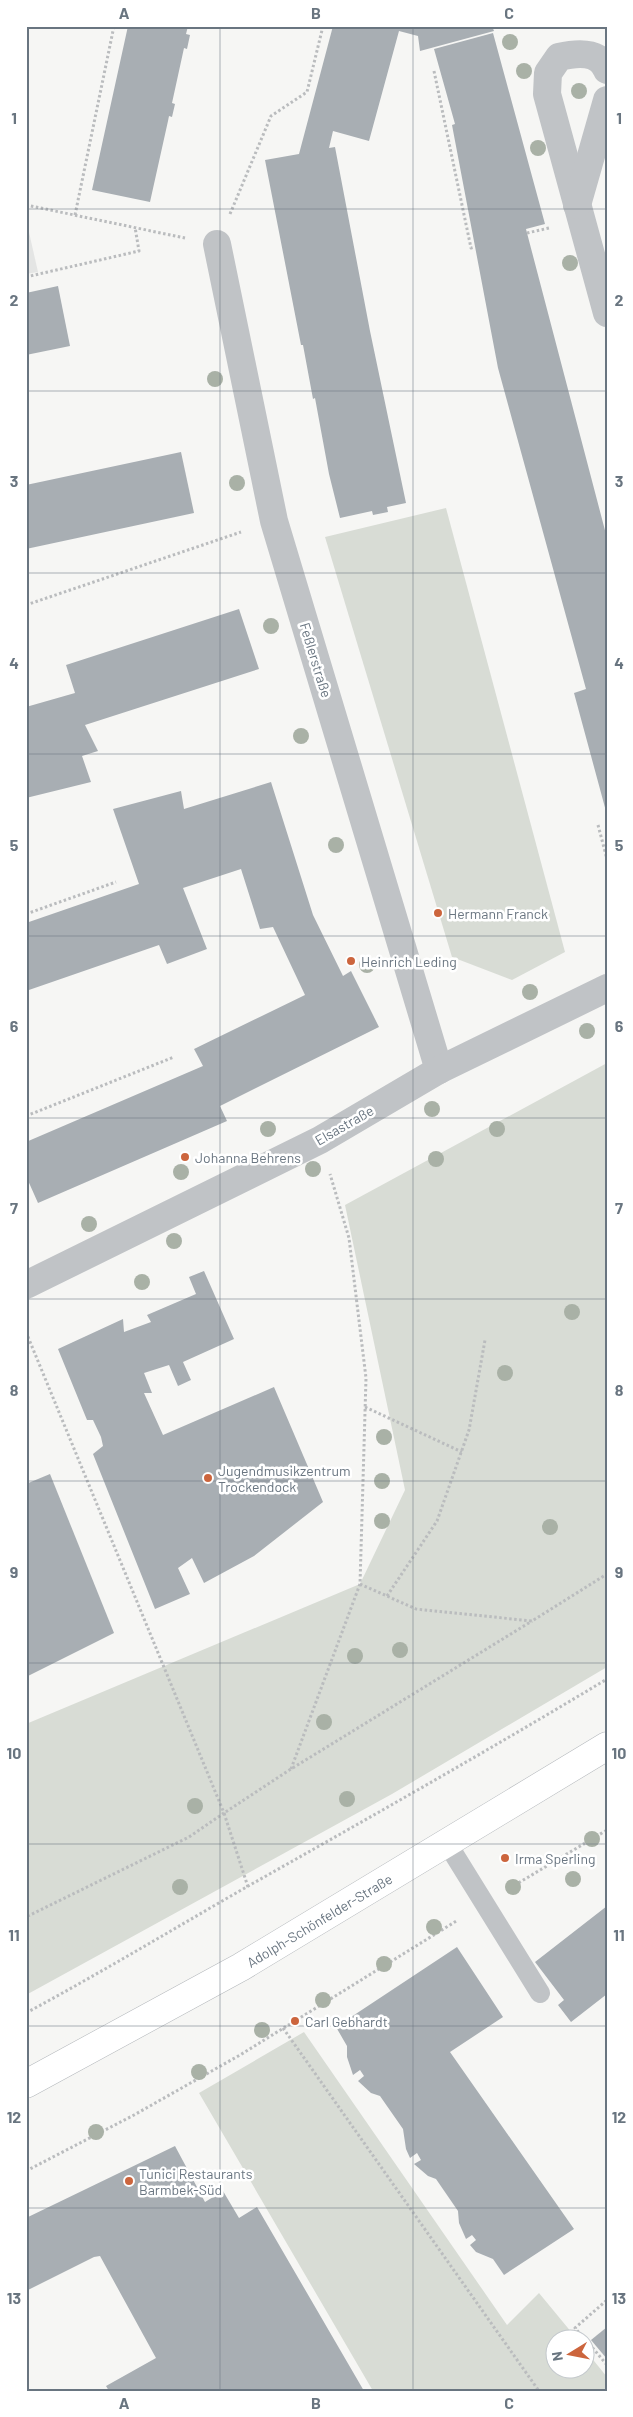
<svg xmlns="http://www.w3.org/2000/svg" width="633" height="2417" viewBox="0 0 633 2417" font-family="Barlow,sans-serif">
<rect width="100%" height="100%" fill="#f6f6f4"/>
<path fill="#e4e5e4" d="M26 219 38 272 26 274Z"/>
<g fill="#d8dcd5">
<path d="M446 508 565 952 512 980 452 957 325 537Z"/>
<path d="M607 1063V1667L392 1794 26 1995V1724L360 1584 405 1490 345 1205Z"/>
<path d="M304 2032 507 2325 539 2293 577 2339 556 2340V2370H586V2351L607 2377V2391H373L199 2093Z"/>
</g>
<g fill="#a8aeb3">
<path d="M128 26H188L186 34 190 35 187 49 184 48 172 103 175 104 172 117 169 116 168 121 150 202 92 190Z"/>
<path d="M333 26H492L494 31 420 51 418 36 399 31 369 141 333 131 329 148 335 147 370 331 406 503 387 507 388 512 373 515 372 511 340 518 329 474 315 398 313 399 303 345H301L265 160 299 154Z"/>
<path d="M493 33 545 224 526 229 527 233 607 538V815L574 693 586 689 498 368 452 125 455 124 434 49Z"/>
<path d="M58 286 70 346 26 355V293Z"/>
<path d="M181 452 194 513 26 549V485Z"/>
<path d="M239 609 259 669 85 725 98 751 82 756 91 782 26 798V707L75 693 66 665Z"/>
<path d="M271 782 313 915 343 976 351 971 379 1027 220 1106 227 1121 38 1203 26 1176V1142L203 1066 194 1049 305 995 273 927 260 929 241 869 183 888 207 949 167 964 159 945 26 991V923L139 884 113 809 181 791 184 809Z"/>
<path d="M204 1271 234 1339 183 1362 191 1380 178 1386 169 1365 144 1373 152 1393H144L163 1435 274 1387 323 1502 254 1556 204 1583 192 1558 178 1568 190 1594 155 1609 93 1454 103 1446 101 1437 93 1420H87L58 1349 123 1319 124 1332 151 1322 147 1315 196 1294 189 1277Z"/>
<path d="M50 1474 114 1633 26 1677V1484Z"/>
<path d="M607 1906V1994L571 2022 558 2005 564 2000 535 1962Z"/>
<path d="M457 1947 503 2017 450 2052 574 2229 504 2275 493 2259 476 2252 470 2245 476 2240 472 2235 466 2239 459 2223 458 2211 436 2179 428 2176 414 2164 421 2160 417 2153 410 2158 406 2149 403 2129 380 2096 371 2093 358 2081 364 2076 360 2070 353 2075 347 2057V2046L336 2027Z"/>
<path d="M175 2146 205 2202 223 2191 239 2218 257 2207 364 2391H109L106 2386 156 2358 100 2256 94 2257 26 2291V2218Z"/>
<path d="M607 2327V2359L591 2340Z"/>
</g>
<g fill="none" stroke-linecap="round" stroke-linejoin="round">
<defs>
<g id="secondary">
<path id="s1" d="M26 2084 241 1967 607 1746"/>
</g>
</defs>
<use href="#secondary" stroke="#b3b7bb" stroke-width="29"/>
<g stroke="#babcbe" stroke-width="3" stroke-dasharray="2.5 2.5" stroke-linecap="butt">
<path d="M434 71 471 248 475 247"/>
<path d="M26 205 185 238"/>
<path d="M230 214 271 116 307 92 323 26"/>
<path d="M75 215 114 26"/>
<path d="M527 233 549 228"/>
<path d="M26 277 139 251 135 227"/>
<path d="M26 605 241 532"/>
<path d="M598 825 607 859"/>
<path d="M26 914 116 882"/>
<path d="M26 1116 174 1057"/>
<path d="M26 1332 224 1813 189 1837 26 1917"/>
<path d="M365 1407 462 1452"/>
<path d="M360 1584 416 1609 532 1621 607 1574"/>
<path d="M387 1596 437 1521 469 1430 485 1340"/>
<path d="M291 1769 360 1584 366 1378 349 1238 330 1174"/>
<path d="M248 1887 224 1813 291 1769 532 1621"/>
<path d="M510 1888 607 1830"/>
<path d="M26 2013C102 1972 175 1928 250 1885 369 1818 489 1750 607 1679"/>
<path d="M283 2028 539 2391"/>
<path d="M26 2171 134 2115 240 2055 458 1920"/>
<path d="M585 2340 575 2328 607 2300"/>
<path d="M586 2340 607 2365"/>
</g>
<path stroke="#c0c3c6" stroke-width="20" d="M447 1843 540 1993"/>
<g stroke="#c0c3c6" stroke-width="28">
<path d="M607 70C599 50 576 53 559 57L548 73 547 94 607 313"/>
<path d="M577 205 607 100"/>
<path d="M217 244 274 521 439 1070"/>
<path d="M26 1285 320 1140 439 1070 607 988"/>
</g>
<use href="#secondary" stroke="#fff" stroke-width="28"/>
</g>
<g fill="#a9b1a6">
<circle cx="510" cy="42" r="8"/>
<circle cx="524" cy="71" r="8"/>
<circle cx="579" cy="91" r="8"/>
<circle cx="538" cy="148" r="8"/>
<circle cx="570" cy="263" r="8"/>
<circle cx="215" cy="379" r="8"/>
<circle cx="237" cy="483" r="8"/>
<circle cx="271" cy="626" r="8"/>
<circle cx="301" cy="736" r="8"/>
<circle cx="336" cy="845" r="8"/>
<circle cx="367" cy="965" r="8"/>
<circle cx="530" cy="992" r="8"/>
<circle cx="587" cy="1031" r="8"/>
<circle cx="432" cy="1109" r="8"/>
<circle cx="268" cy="1129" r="8"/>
<circle cx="497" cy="1129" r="8"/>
<circle cx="436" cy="1159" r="8"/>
<circle cx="313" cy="1169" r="8"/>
<circle cx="181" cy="1172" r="8"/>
<circle cx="89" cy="1224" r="8"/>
<circle cx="174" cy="1241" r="8"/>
<circle cx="142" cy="1282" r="8"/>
<circle cx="572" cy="1312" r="8"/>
<circle cx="505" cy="1373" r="8"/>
<circle cx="384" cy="1437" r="8"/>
<circle cx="382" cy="1481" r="8"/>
<circle cx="382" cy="1521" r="8"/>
<circle cx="550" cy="1527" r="8"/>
<circle cx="400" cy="1650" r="8"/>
<circle cx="355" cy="1656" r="8"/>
<circle cx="324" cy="1722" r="8"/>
<circle cx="347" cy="1799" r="8"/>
<circle cx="195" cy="1806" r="8"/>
<circle cx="592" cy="1839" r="8"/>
<circle cx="573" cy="1879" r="8"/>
<circle cx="180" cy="1887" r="8"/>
<circle cx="513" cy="1887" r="8"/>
<circle cx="434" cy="1927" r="8"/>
<circle cx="384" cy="1964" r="8"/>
<circle cx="323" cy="2000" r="8"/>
<circle cx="262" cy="2030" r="8"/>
<circle cx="199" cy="2072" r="8"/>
<circle cx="96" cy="2132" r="8"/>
</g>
<path fill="none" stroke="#697580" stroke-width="1" stroke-opacity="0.55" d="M220 26V2391M413 26V2391M26 209H607M26 391H607M26 573H607M26 754H607M26 936H607M26 1118H607M26 1299H607M26 1481H607M26 1663H607M26 1844H607M26 2026H607M26 2208H607"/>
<g fill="#cc653d" stroke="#fff" stroke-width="2">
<circle cx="438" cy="913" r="5"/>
<circle cx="351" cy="961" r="5"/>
<circle cx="185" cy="1157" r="5"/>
<circle cx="208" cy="1478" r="5"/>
<circle cx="505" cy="1858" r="5"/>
<circle cx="295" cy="2021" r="5"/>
<circle cx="129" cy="2181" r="5"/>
</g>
<g text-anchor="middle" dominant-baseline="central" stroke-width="5" stroke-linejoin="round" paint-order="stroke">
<g font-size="14" fill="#697580" stroke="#fff">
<text transform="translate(316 660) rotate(73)">Feßlerstraße</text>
<text transform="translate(344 1125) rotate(-30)">Elsastraße</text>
<text stroke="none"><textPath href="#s1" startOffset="336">Adolph-Schönfelder-Straße</textPath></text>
</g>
<g font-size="14" fill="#697580" stroke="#fff" text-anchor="start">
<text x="448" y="913">Hermann Franck</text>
<text x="361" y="961">Heinrich Leding</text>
<text x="195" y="1157">Johanna Behrens</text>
<text x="218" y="1470">Jugendmusikzentrum<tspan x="218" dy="16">Trockendock</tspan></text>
<text x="515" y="1858">Irma Sperling</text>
<text x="305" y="2021">Carl Gebhardt</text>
<text x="139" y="2173">Tunici Restaurants<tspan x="139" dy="16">Barmbek-Süd</tspan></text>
</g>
</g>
<rect width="633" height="2417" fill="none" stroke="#ffffff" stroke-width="55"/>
<g transform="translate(570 2354) rotate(260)"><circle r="24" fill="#ffffff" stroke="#c3c8cc"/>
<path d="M0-4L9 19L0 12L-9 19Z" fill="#cc653d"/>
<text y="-8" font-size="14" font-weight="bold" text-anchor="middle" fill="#697580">N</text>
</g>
<rect x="28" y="28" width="578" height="2362" fill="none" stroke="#697580" stroke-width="2"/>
<g font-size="16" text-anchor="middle" font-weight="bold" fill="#697580">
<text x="124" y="19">A</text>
<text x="316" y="19">B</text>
<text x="509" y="19">C</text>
<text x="14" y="124">1</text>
<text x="619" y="124">1</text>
<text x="14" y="306">2</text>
<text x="619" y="306">2</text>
<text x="14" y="487">3</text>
<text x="619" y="487">3</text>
<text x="14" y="669">4</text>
<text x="619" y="669">4</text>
<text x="14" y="851">5</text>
<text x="619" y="851">5</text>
<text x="14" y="1032">6</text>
<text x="619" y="1032">6</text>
<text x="14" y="1214">7</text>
<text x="619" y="1214">7</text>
<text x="14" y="1396">8</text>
<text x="619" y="1396">8</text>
<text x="14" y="1578">9</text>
<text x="619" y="1578">9</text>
<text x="14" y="1759">10</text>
<text x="619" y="1759">10</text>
<text x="14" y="1941">11</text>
<text x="619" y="1941">11</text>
<text x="14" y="2123">12</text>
<text x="619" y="2123">12</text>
<text x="14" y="2304">13</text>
<text x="619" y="2304">13</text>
<text x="124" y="2409">A</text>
<text x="316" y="2409">B</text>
<text x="509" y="2409">C</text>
</g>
</svg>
